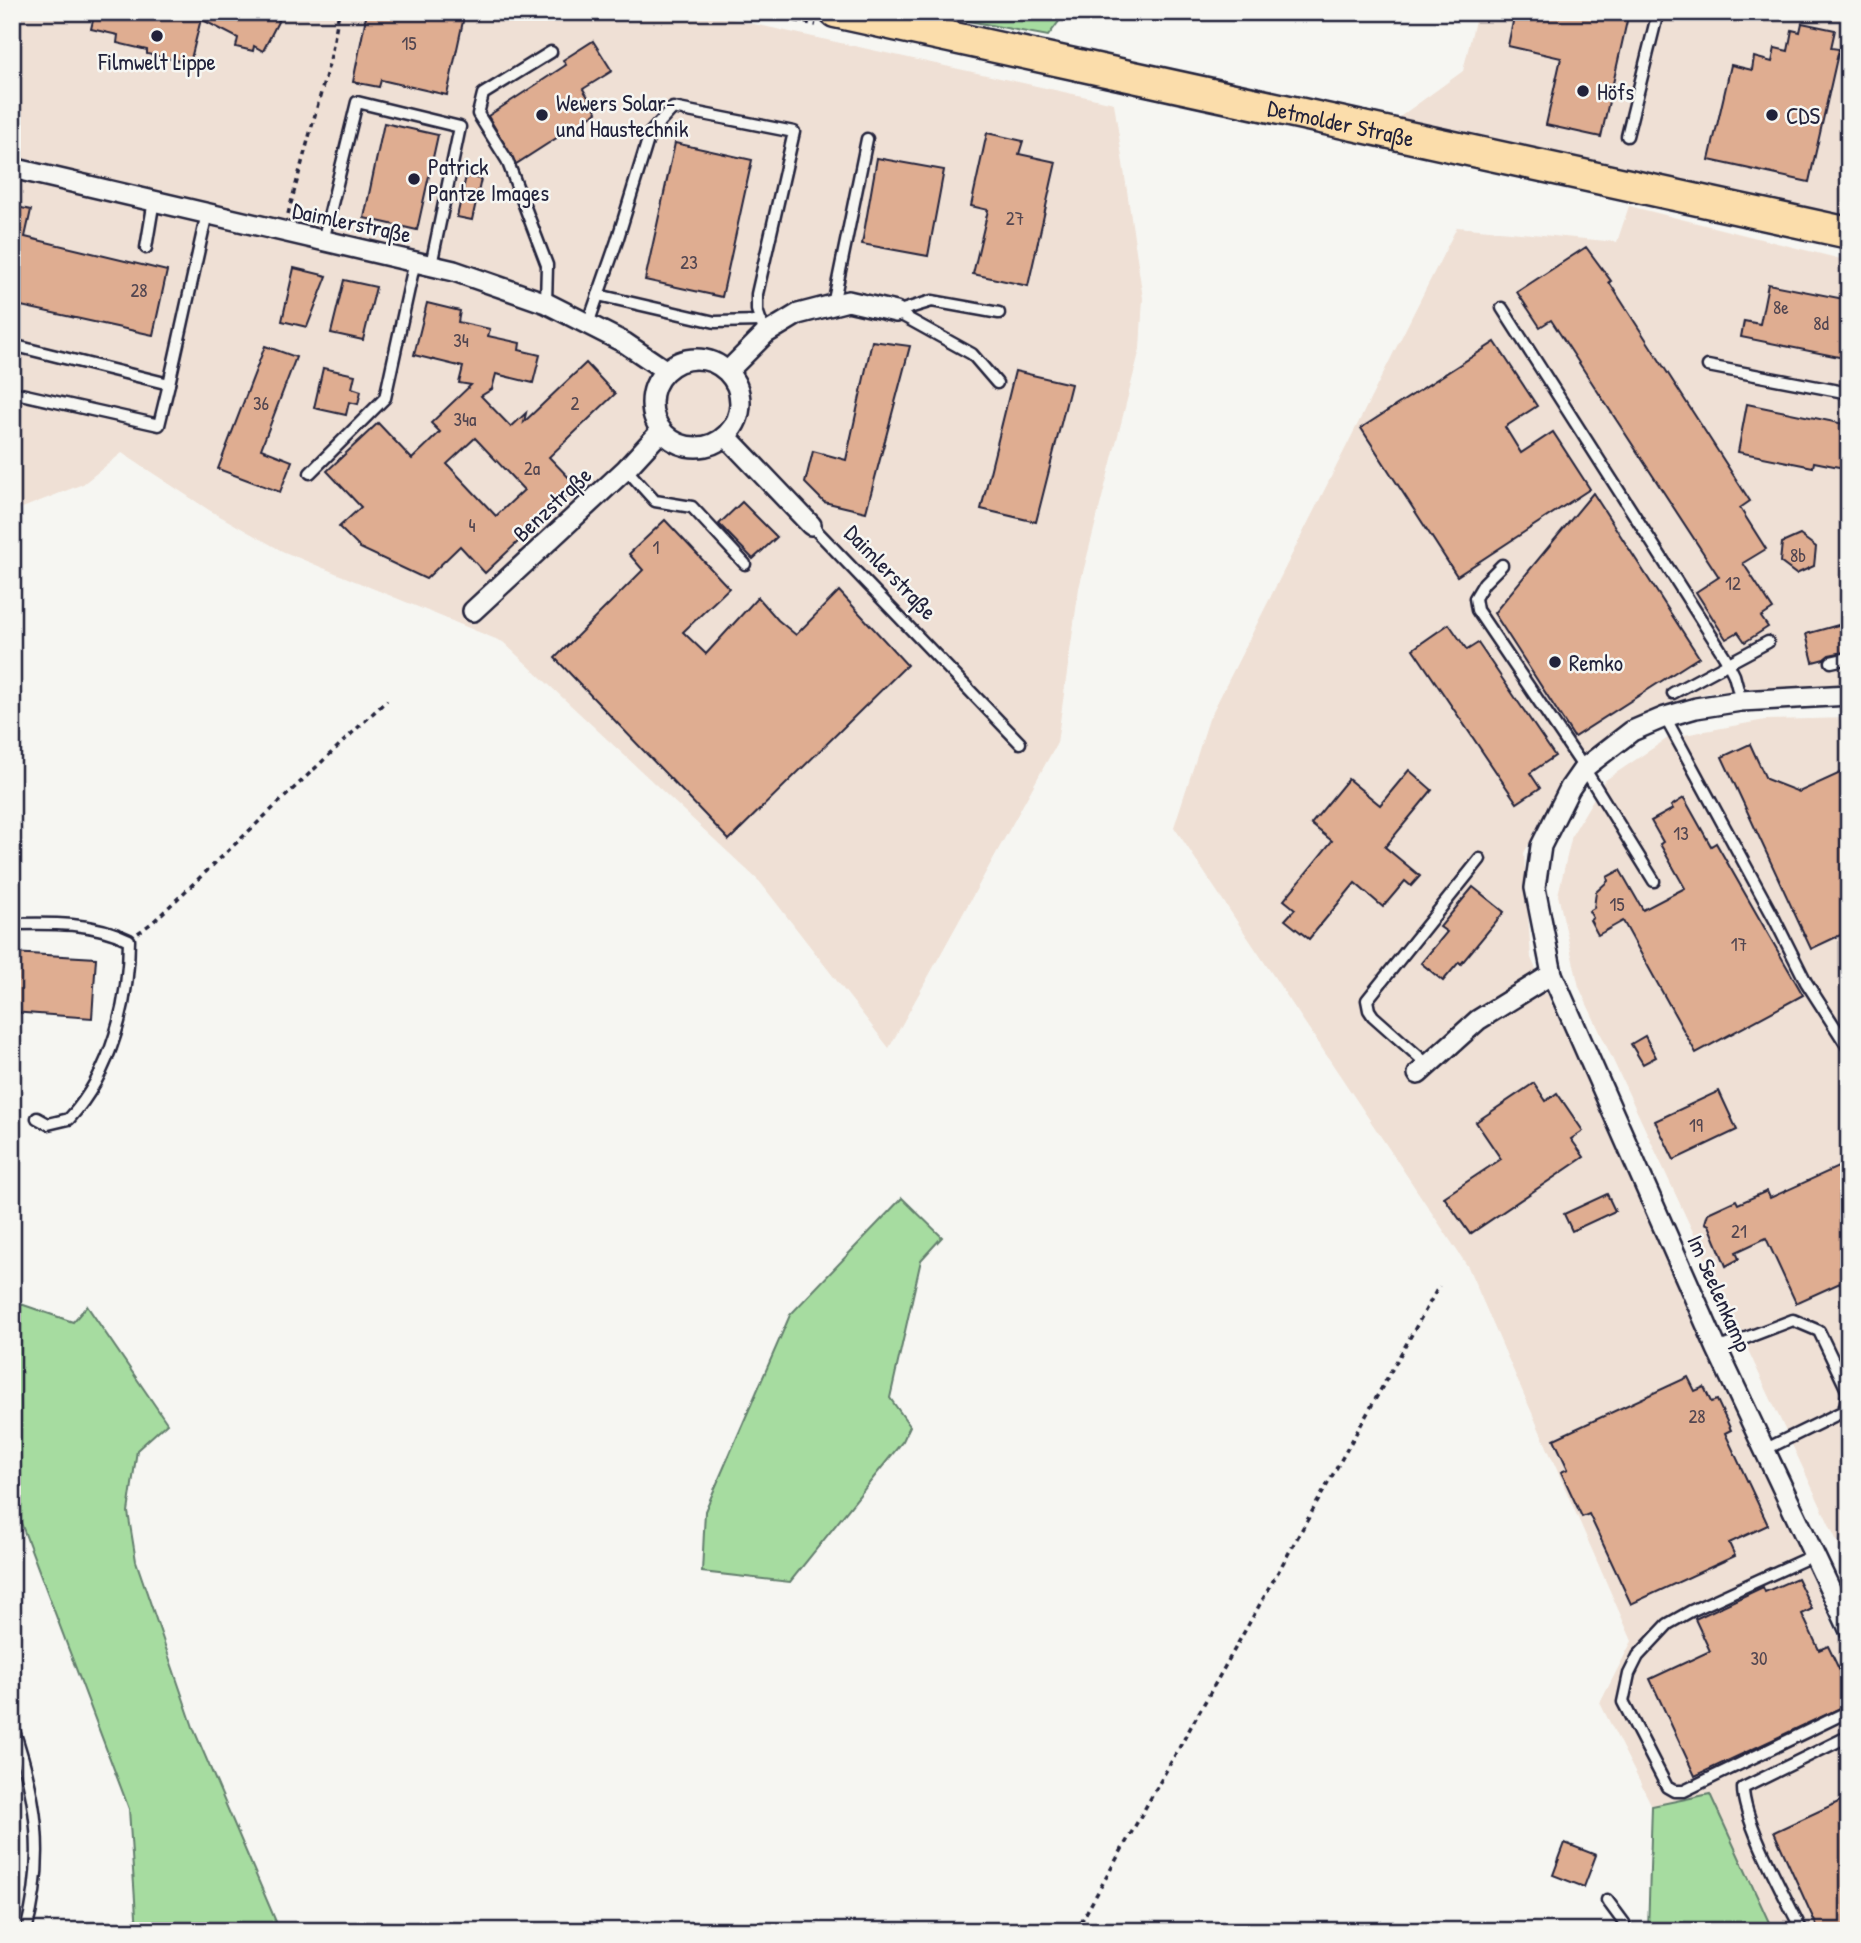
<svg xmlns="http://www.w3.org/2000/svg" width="1861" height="1943" viewBox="0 0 1861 1943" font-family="'Patrick Hand',sans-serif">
<rect width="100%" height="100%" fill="#f6f6f2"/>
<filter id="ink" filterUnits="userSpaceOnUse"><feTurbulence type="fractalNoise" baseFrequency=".0143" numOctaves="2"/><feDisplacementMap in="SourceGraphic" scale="14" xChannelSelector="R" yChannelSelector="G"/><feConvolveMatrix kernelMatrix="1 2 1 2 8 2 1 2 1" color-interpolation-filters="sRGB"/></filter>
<g filter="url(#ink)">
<g fill="#efe0d5">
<path d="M12 12H699L1114 103 1143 298 1140 349 1079 588 1057 743 889 1048 760 882 503 642 282 551 209 510 122 453 83 484 12 512Z"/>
<path d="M1477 12H1849V225L1383 129 1463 71Z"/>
<path d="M1629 206 1849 261V687L1712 692 1658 707 1576 758 1524 853 1531 958 1849 1660V1931H1773L1710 1794 1652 1806 1600 1703 1632 1641 1468 1267 1174 827 1209 719 1457 227 1617 242Z"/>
<path d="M1849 718V1567L1579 987 1558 895 1572 835 1604 781 1668 738 1765 720Z"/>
</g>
<g fill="#a6dca0" stroke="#647f6e" stroke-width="2">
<path d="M958 12H1066L1048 36 953 18Z"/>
<path d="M902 1198 942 1237 921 1260 890 1398 910 1426 903 1441 790 1582 702 1572 705 1511 790 1315Z"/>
<path d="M12 1301 73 1322 87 1306 167 1423 137 1450 128 1512 136 1561 194 1730 280 1931H137L129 1809 12 1499Z"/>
<path d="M1710 1794 1773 1931H1648L1652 1806Z"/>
</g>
<g fill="#dfad91" stroke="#22223b" stroke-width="2" fill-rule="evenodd">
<path d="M95 12H283L263 51 254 46 253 51 236 47 238 38 201 19 190 63 147 54V50L117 43 118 35 91 29Z"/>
<path d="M367 12H465L447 95 381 80 379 87 353 82Z"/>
<path d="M1515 12H1629L1601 137 1546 125 1561 58 1508 46Z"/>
<path d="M1802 23 1835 30 1831 48 1839 49 1809 182 1709 160 1731 65 1752 70 1754 57 1772 62 1775 48 1788 51 1792 30 1800 32Z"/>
<path d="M593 41 612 71 583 89 597 112 516 164 488 116 566 65 563 60Z"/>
<path d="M384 123 438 135 417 230 364 218Z"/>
<path d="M987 133 1023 141 1019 154 1056 162 1028 286 973 274 988 210 971 206Z"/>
<path d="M675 143 752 160 722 297 645 280Z"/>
<path d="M877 158 944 170 928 256 862 244Z"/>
<path d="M466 176 481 179 472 220 457 217Z"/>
<path d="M12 206 31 210 25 237 167 271 153 335 12 304Z"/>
<path d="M1586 247 1611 281 1609 282 1750 501 1740 508 1766 549 1743 563 1773 609 1761 617 1768 627 1745 642 1738 632 1726 639 1696 592 1719 577 1551 320 1540 327 1517 292Z"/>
<path d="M294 268 327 276 307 327 282 321Z"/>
<path d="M344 280 376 287 363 340 331 333Z"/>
<path d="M1768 284 1849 300V359L1741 337 1744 321 1760 324Z"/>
<path d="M427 303 460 311 458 322 490 329 488 336 520 343 519 350 540 355 533 383 496 374 492 389 481 396 511 427 526 413 524 422 586 363 615 394 549 457 577 486 485 573 460 546 426 579 360 548 339 527 361 507 327 471 378 423 412 459 440 432 431 423 471 385 459 383 463 367 414 355ZM475 438 524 490 496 516 447 464Z"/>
<path d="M872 341 910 346 866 512 824 502 805 483 813 451 846 460Z"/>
<path d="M1495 342 1537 406 1505 427 1521 453 1553 432 1590 489 1457 576 1361 428Z"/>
<path d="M265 346 296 357 261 449 292 461 280 492 218 469Z"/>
<path d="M323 368 355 375 352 388 361 391 358 404 349 402 346 415 314 408Z"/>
<path d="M1015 371 1071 384 1036 522 981 509Z"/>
<path d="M1747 404 1849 425V469L1814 462 1813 467 1738 452Z"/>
<path d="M1593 493 1699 657 1574 737 1494 613Z"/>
<path d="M742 502 777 537 753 559 719 524Z"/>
<path d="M665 520 729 588 683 632 706 654 758 597 778 620 796 635 839 591 907 665 729 840 555 658 643 570 629 554Z"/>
<path d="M1800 535 1816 547 1814 566 1796 574 1780 562 1782 543Z"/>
<path d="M1449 624 1467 650 1478 643 1555 756 1530 773 1540 788 1517 803 1413 649Z"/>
<path d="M1842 624 1846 636H1849V651L1829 655 1824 659 1813 662 1806 634Z"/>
<path d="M1750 744 1766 779 1799 792 1849 769V931L1811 949 1722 757Z"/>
<path d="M1409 770 1432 790 1385 847 1420 876 1411 886 1405 881 1383 907 1355 883 1309 939 1285 920 1295 909 1284 900 1332 841 1311 824 1348 779 1380 805Z"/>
<path d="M1684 798 1711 846 1716 843 1803 995 1696 1053 1623 921 1598 935 1590 920 1593 918 1589 911 1594 908 1596 892 1608 881 1607 877 1620 870 1643 910 1685 888 1660 844 1663 842 1651 821 1673 809 1671 806Z"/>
<path d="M1473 887 1504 912 1461 964 1459 962 1443 981 1421 963 1447 932 1440 927Z"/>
<path d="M12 953 96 958 92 1018 12 1012Z"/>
<path d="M1645 1036 1656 1057 1643 1064 1631 1044Z"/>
<path d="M1534 1083 1546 1101 1557 1093 1583 1131 1571 1139 1584 1157 1470 1234 1444 1197 1501 1159 1476 1122Z"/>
<path d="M1719 1091 1737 1130 1674 1160 1655 1121Z"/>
<path d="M1849 1162V1279L1796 1303 1766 1238 1736 1252 1739 1259 1726 1266 1709 1225 1705 1223 1708 1213 1736 1200 1738 1204 1767 1191 1770 1198Z"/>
<path d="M1607 1194 1615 1211 1572 1231 1564 1214Z"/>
<path d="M1688 1377 1695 1391 1704 1387 1711 1402 1717 1400 1731 1430 1725 1433 1768 1525 1729 1543 1735 1556 1631 1604 1589 1514 1582 1517 1561 1472 1568 1469 1554 1439Z"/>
<path d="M1797 1578 1812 1609 1802 1614 1819 1650 1828 1646 1849 1690V1704L1695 1776 1650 1679 1710 1651 1695 1619 1763 1587 1765 1592Z"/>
<path d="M1849 1797V1931H1819L1774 1832Z"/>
<path d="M1565 1843 1596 1855 1584 1887 1553 1875Z"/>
</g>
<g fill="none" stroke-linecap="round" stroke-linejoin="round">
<defs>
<g id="lane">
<path d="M1627 136 1658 12"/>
<path d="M323 241 357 102 460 127 431 265"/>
<path d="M146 248 154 200"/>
<path d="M598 295 715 322 761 321"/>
<path d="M546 303 547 265 507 160 478 114 483 94 551 52"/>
<path d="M833 305 867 139"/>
<path d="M1502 308 1725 657 1734 675 1741 701"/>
<path d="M896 312 972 354 997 383"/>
<path d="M896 312 932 301 999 313"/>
<path d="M588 324 617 241 650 133 673 108 794 132 757 294V310L765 334"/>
<path d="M12 345 169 384 207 213"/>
<path d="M1708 366 1849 393"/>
<path d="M12 392 159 425 169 384"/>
<path d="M626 469 655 501 692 507 745 564"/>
<path d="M310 473 385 398 415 261"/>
<path d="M811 525 1020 743"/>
<path d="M1502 565 1484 583 1475 598 1477 610 1584 768 1654 881"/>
<path d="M1831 662 1849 658"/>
<path d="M1673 693 1768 642"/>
<path d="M1665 717 1775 920 1806 982 1849 1049"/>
<path d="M12 924C51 923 94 922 129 940 129 1002 112 1072 69 1119L48 1124 37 1118"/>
<path d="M1427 1064 1373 1016 1369 1010 1367 1000 1480 859"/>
<path d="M1717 1349 1793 1320 1819 1331 1848 1392 1844 1411 1764 1450"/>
<path d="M1814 1555 1691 1611 1668 1624 1638 1656 1629 1674 1623 1702 1667 1787 1674 1791H1684L1849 1711"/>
<path d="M12 1725C37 1796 46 1857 26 1931"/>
<path d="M1607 1900 1624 1923 1626 1931"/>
<path d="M1802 1931C1786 1898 1743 1821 1743 1788L1849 1736"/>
</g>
<g id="street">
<path d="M12 168 454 271 546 303 625 343 665 370"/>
<circle cx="696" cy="403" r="44"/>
<path d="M728 371 765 334 798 314 848 301 896 312"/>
<path d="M726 436 811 525"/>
<path d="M473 611 626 469 661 431"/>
<path d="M1849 695 1741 701 1696 708 1665 717 1632 731 1584 768 1570 788 1541 846 1535 888 1552 974 1717 1349 1849 1629"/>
<path d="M1418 1074 1478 1020 1552 974"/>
</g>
<g id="primary">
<path id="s1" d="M835 12 1849 233"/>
</g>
</defs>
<use href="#lane" stroke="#22223b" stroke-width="15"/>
<use href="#street" stroke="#22223b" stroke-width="24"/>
<use href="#primary" stroke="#22223b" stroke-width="35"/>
<g stroke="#22223b" stroke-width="3.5" stroke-dasharray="5 5" stroke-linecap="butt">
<path d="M756 12 816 25"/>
<path d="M288 214 331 56 339 12"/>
<path d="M138 933 153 922 387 700"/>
<path d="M1076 1931 1439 1286"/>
</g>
<use href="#lane" stroke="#f6f6f2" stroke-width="10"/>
<use href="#street" stroke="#f6f6f2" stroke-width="19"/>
<use href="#primary" stroke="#fbddab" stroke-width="30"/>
</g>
</g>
<g fill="#22223b" stroke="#f6f6f2" stroke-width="2.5">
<circle cx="157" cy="36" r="7"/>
<circle cx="1583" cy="91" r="7"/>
<circle cx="542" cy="115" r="7"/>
<circle cx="1772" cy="115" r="7"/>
<circle cx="414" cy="179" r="7"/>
<circle cx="1555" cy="662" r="7"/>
</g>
<g text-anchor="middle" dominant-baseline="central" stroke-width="5" stroke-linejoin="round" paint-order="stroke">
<g font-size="19" fill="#514550">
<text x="409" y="43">15</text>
<text x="1015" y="218">27</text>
<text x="689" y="262">23</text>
<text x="139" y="290">28</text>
<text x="1781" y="307">8e</text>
<text x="1821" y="323">8d</text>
<text x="461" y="340">34</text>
<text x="261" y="403">36</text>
<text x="575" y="403">2</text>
<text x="465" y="419">34a</text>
<text x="532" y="468">2a</text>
<text x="472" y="525">4</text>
<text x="656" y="547">1</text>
<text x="1798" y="555">8b</text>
<text x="1733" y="583">12</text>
<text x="1681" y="833">13</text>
<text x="1617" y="904">15</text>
<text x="1739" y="944">17</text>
<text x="1696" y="1125">19</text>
<text x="1739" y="1231">21</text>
<text x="1697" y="1416">28</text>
<text x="1759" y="1658">30</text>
</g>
<g font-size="23" fill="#22223b" stroke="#f6f6f2" text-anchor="start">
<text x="157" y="61" text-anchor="middle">Filmwelt Lippe</text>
<text x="1597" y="91">Höfs</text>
<text x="556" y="102">Wewers Solar-<tspan x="556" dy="26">und Haustechnik</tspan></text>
<text x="1786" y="115">CDS</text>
<text x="428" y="166">Patrick<tspan x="428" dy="26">Pantze Images</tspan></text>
<text x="1569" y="662">Remko</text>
</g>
<g font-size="23" fill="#22223b" stroke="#f6f6f2">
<text stroke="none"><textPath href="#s1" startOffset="518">Detmolder Straße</textPath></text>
<text transform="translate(352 222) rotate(12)">Daimlerstraße</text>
<text transform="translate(552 504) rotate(-43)">Benzstraße</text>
<text transform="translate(891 572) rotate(46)">Daimlerstraße</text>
<text transform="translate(1720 1293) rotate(66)">Im Seelenkamp</text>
</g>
</g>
<rect width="1861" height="1943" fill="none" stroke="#f6f6f2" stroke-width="42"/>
<rect x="21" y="21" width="1819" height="1901" fill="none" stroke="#22223b" stroke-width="2.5" filter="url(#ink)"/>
</svg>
